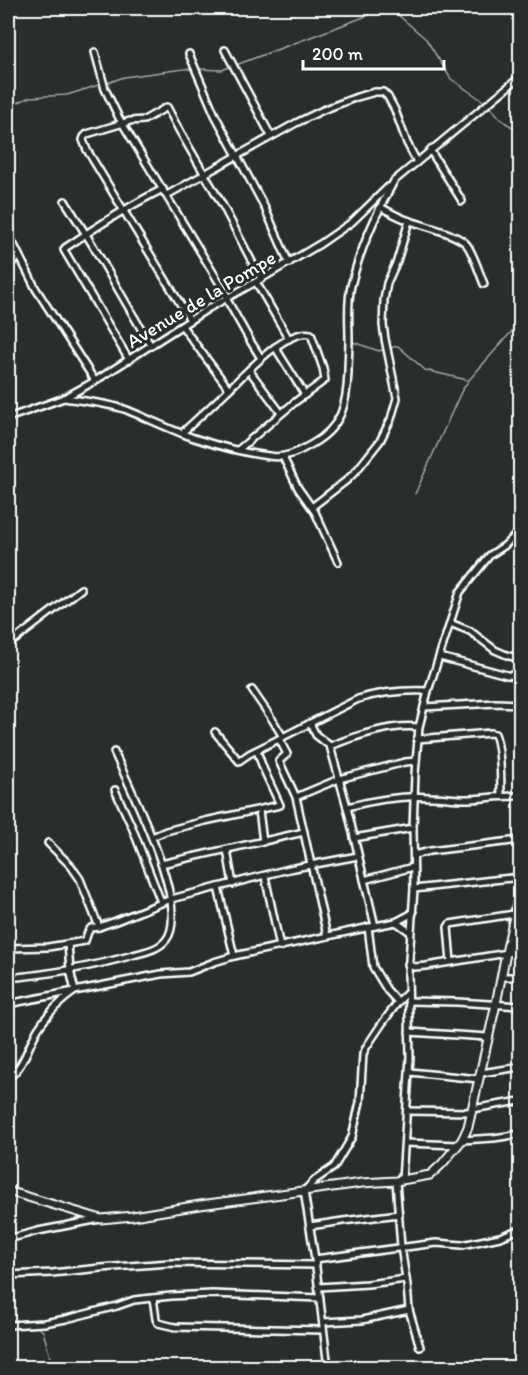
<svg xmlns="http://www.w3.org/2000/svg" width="528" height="1375" viewBox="0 0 528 1375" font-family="Itim,sans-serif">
<rect width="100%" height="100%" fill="#2a2d2e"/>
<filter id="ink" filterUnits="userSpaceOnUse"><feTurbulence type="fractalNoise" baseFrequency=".0167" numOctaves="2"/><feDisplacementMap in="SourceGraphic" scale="12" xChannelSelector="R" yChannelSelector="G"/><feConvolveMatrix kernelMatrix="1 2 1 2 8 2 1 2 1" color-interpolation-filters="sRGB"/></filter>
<g filter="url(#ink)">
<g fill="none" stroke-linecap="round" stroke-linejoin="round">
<g stroke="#a6a7a7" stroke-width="1.5">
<path d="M390 8 426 39 451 79 486 103"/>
<path d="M236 65 388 8"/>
<path d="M198 69 222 70 232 66"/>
<path d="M107 83 124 77 184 69H193"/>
<path d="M489 106 503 121 520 132"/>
<path d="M8 107 30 97 67 95 102 84"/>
<path d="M350 341 379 351 385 349"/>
<path d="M390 348 398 346 425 370 467 380"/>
<path d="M415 494 461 392 469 380 520 322"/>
<path d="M34 1325 43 1331 50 1357 49 1368"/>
</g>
<defs>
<g id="street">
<path d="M225 50 271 136"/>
<path d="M95 52 105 89 119 118 228 297"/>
<path d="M189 54 215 115 264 206 289 263"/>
<path d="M430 150 462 201"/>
<path d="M167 195 296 123 323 110 357 97 375 92H383L388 97 395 110 407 143 417 162"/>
<path d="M65 201 92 244 151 346"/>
<path d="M380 207C390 212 400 218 410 221 424 226 459 234 467 245 474 255 479 272 484 284"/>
<path d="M8 233 36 289 95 381"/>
<path d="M8 265 19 257"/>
<path d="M256 282 289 339"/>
<path d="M226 298 249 339 261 358"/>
<path d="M190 320 87 150 83 140 84 137 87 134 130 121 144 120 167 107 179 130 223 206 261 279"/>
<path d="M182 326 229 389"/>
<path d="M275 347 305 395"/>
<path d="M129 360 64 250 65 248C96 227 128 206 163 189"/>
<path d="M249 370 281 413"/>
<path d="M64 398C85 401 107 403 127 410 149 419 171 430 194 438 218 446 244 453 269 456 285 459 298 452 312 444 342 427 347 404 348 372 348 361 349 350 349 340 349 322 347 303 351 286 360 248 376 214 394 181L520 77"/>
<path d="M8 418 64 398 95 381 209 308 261 279 320 244 352 222 388 187"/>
<path d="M182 433C198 418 214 404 229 389 246 373 287 328 311 334L323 368 325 380 295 402 238 450"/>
<path d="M283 457 298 488 315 512 338 562"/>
<path d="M312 507 347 480 357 470 380 441 391 419 397 398 385 339 383 325 384 300 387 283 397 261 409 221"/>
<path d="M450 623 470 631 495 650 509 656 520 658"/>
<path d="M8 645 81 589"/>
<path d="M440 657 507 675 520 676"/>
<path d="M252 690 272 719 283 737"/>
<path d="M424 707 496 703 520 704"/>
<path d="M310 723 316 735 330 746 347 807 375 926"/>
<path d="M215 732 239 761 249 754 358 699C381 692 404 690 428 691"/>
<path d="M279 739 287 754 279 761 296 797 327 936"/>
<path d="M417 739 491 733 495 734C501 749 501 780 501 796"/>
<path d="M330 746C356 736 390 724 419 727"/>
<path d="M115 790 132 827 161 902"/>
<path d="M296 797 339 779 405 762 416 761"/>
<path d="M347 807C374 800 403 795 431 797 442 797 453 799 464 799 483 799 501 795 520 796"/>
<path d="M259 810 263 842"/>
<path d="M152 837 166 831 205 821 280 805 263 768 257 751"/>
<path d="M354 838 413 828"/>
<path d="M48 843 71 866 80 879 99 927"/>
<path d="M227 850 233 884"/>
<path d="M414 855 430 851 520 840"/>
<path d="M161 864 304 832"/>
<path d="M265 876 280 947"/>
<path d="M364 880 413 867"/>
<path d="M218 887 234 956"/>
<path d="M414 889 520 877"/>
<path d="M396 922 410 932"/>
<path d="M368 927 373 967 387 990 398 1002"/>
<path d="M8 948 48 947 85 941 88 932 91 928 99 927 116 921 171 899 289 869 358 856"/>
<path d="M451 962 448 927 450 924 520 913"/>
<path d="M408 964 414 967 426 966 520 951"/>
<path d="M502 977H520"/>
<path d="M8 978C50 974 92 967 133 955 143 952 158 950 166 940 192 908 129 786 114 752"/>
<path d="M408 1001 457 1002 520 1006"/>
<path d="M8 1004 161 974 189 972 214 962 234 956 375 926 396 922 413 913"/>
<path d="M409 1032 488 1037"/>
<path d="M410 1072 479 1079"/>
<path d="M481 1073 520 1067"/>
<path d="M8 1078C23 1069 29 1044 38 1029 48 1013 59 1002 75 991L70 970 68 944"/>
<path d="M472 1109 520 1101"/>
<path d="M407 1111 471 1112"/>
<path d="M462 1140 494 1138 520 1134"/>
<path d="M405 1143 458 1145"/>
<path d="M402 1180 410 1057 408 974 414 889 413 828 415 774 419 727 428 691 460 592 490 555 504 546 516 535 520 533"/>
<path d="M396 1181 401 1247 407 1285 409 1310 420 1347"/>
<path d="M310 1226 343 1221 399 1214"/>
<path d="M8 1239 38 1231 100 1219"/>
<path d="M315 1259 436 1243 462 1245 500 1237 515 1231"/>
<path d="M8 1275 52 1273 101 1268 170 1263 316 1265"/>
<path d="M319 1287 368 1284 406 1279"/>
<path d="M153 1298 156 1319 158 1323 175 1327 323 1330"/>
<path d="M323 1322 362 1320 409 1310"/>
<path d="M8 1325 44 1323 66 1319 117 1306 134 1300 171 1296 212 1294 320 1298"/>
<path d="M328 1368 315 1259 304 1191 315 1180 334 1167 352 1137 360 1102 363 1054 367 1046 381 1025 398 1002 408 992"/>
</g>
<path id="secondary" d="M8 1191 101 1219 133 1216 200 1205 362 1183 396 1181 430 1175 442 1164 462 1140 468 1127 496 1004 506 953 520 889"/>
</defs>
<use href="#street" stroke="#fff" stroke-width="10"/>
<use href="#secondary" stroke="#fff" stroke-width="11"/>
<use href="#street" stroke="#2a2d2e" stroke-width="5"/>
<use href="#secondary" stroke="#2a2d2e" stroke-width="7"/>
</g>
</g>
<g text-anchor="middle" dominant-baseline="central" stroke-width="6" stroke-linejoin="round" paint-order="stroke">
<g font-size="20" fill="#fff" stroke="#2a2d2e">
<text transform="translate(201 299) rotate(-31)">Avenue de la Pompe</text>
</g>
</g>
<rect width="528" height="1375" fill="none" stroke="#2a2d2e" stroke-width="30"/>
<rect x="15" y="15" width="498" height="1345" fill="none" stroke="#fff" stroke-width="2" filter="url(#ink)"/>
<path d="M303 60v9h141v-9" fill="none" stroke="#ffffff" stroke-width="3"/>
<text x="312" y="60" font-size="18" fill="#ffffff" stroke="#2a2d2e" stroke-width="4.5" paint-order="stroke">200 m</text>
</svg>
